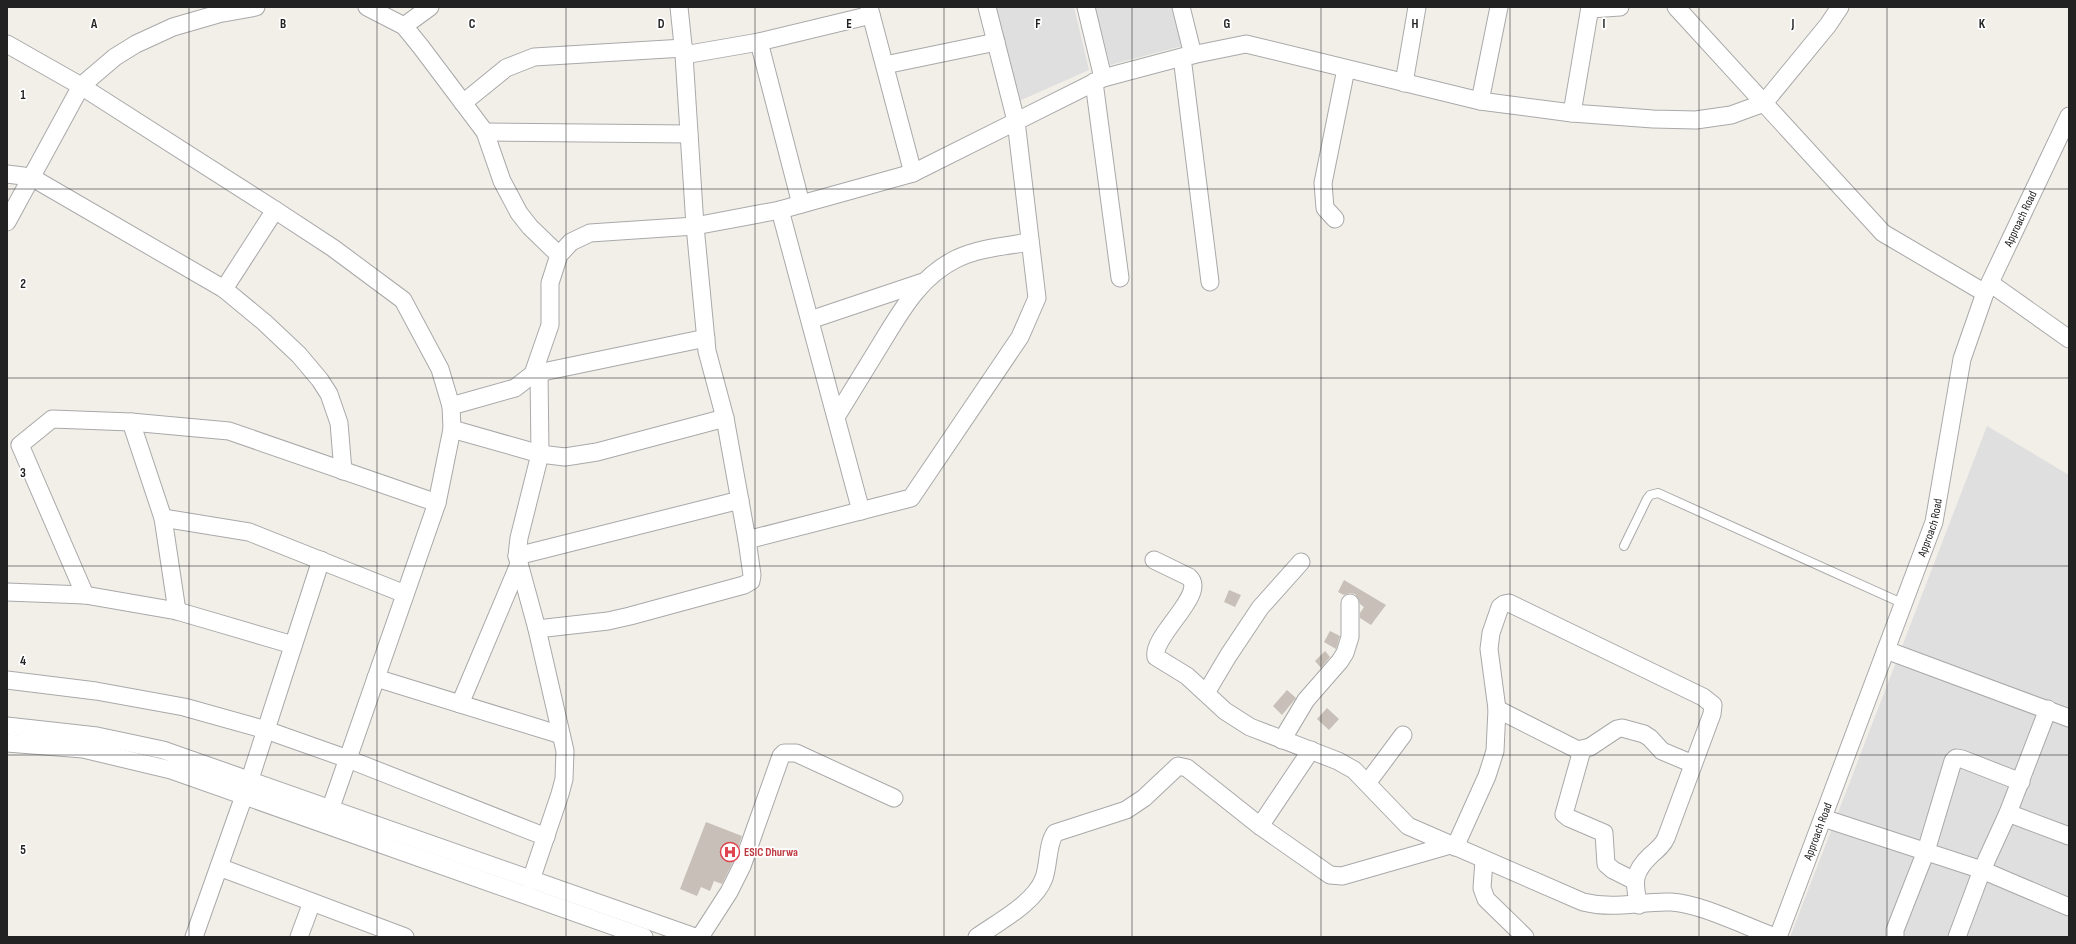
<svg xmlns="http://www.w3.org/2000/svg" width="2076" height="944" viewBox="0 0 2076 944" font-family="'Sofia Sans Condensed',sans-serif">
<rect width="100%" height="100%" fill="#f2efe9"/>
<g fill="#e0dfdf">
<path d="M996 7H1074L1089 70 1019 101Z"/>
<path d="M1095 7H1176L1182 46 1110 65Z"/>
<path d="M1987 426 2069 475V937H1790Z"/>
</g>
<g fill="#c7bfb8">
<path d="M1344 580 1386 605 1371 625 1360 618V613L1364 607 1360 604 1358 598 1355 594 1350 593 1344 595 1338 592Z"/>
<path d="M1229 590 1241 595 1235 607 1224 602Z"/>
<path d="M1330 631 1340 636 1336 649 1324 642Z"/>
<path d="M1325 651 1330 657 1321 668 1315 661Z"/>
<path d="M1287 690 1296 698 1282 715 1273 706Z"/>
<path d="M1327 708 1339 719 1329 730 1317 719Z"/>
<path d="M706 822 742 836 733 862 722 884 714 881 710 891 701 887 697 896 680 889Z"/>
</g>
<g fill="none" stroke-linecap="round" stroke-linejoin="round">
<defs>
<path id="lane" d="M1624 546 1647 499 1650 495 1658 493 1904 604"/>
<g id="street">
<path d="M367 7 404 26 421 47 485 132 502 181 519 213 530 227 559 255"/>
<path d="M679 7 684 55 695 226 707 351 725 418 747 540 911 498 1020 337 1037 298 1016 121 987 7"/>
<path d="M869 7 913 173"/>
<path d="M1086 7 1103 78"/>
<path d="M1181 7 1193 55"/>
<path d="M1676 7 1883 233 1985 293"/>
<path d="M1590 9 1620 7"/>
<path d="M404 26 430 7"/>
<path d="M759 42 801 204"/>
<path d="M7 44 81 86 275 210 333 248 403 300 440 369 451 406 452 429 437 503 330 810"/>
<path d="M684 55 759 42 871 15"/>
<path d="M1182 57 1210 282"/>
<path d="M885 65 996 42"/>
<path d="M1094 82 1120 278"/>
<path d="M1404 83 1417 7"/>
<path d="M1480 101 1499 7"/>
<path d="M463 103 506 68 534 57 684 48"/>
<path d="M1572 113 1590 7"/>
<path d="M485 132 689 134"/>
<path d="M7 174 31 177 224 289 264 322 299 355 320 380 329 394 339 423 343 471"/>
<path d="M780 210 861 511"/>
<path d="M1335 219 1325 208 1323 183 1346 69"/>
<path d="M7 222 81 86 115 57 136 44 173 27 218 14 256 7"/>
<path d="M1990 283 2069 339"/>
<path d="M224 289 275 210"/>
<path d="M810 320 923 282"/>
<path d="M533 374 706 338"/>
<path d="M451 406 515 388 533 374 550 325V283L559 255 571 242 590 233 695 226 780 210 913 173 1103 78 1182 57 1246 44 1480 101 1572 113 1653 119 1696 120 1731 115 1764 103 1828 25 1840 7"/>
<path d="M836 417C850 394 865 370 879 347 900 313 919 277 956 259 978 248 1006 246 1030 242"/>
<path d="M131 422 163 518 177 611"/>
<path d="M452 429 540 454 565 457 597 452 725 418"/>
<path d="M163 518 249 532 405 594"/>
<path d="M517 556 740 500"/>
<path d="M1154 560 1189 577C1208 594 1151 636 1156 657L1187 676 1225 711 1250 727 1338 761 1354 770 1408 826 1583 902C1616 910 1639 901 1671 902 1699 903 1747 927 1775 937"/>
<path d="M7 592 85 595 177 611 293 645"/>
<path d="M85 595 20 445 52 419 131 422 229 431 437 503"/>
<path d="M537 629 608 621 630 616 744 585 751 581 752 575 747 540"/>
<path d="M1886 650 2069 718"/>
<path d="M376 678 561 735"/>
<path d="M7 680 96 691 184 707 266 730 348 759 546 837"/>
<path d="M1206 693 1228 656 1260 608 1301 562"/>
<path d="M460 704 519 564"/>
<path d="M1497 709 1578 750 1590 747 1617 729 1622 728 1644 734 1650 738 1662 751 1693 764"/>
<path d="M7 726 97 736 163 750 695 937"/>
<path d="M1282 740 1306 700 1340 661 1345 653 1350 637V603"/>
<path d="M7 743 83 749 171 770 644 937"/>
<path d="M1582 750 1564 814 1569 818 1604 833 1606 864 1613 870 1635 881"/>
<path d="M1368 782 1403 735"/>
<path d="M2008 813 2069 836"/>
<path d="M1823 818 1982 870 2069 907"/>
<path d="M1260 826 1311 750"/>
<path d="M1455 847 1487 776 1495 751 1497 709 1489 649 1491 633 1500 607 1504 604 1509 603 1703 697 1713 705 1712 714 1666 838C1663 845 1657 850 1651 855 1633 872 1633 882 1639 905"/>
<path d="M1484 860 1482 888 1486 899 1525 937"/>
<path d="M219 867 405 937"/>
<path d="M531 880 560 794 564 779 565 751 537 629 517 556 519 538 540 454 539 373"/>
<path d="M194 937 250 779 321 560"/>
<path d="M299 937 312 902"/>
<path d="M700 937 729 892 742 866 781 756 784 753H796L894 798"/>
<path d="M977 937C998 922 1035 903 1044 878 1049 864 1047 845 1055 833L1126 810 1144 798 1178 766 1187 768 1260 826 1330 875 1342 876 1450 845"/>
<path id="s1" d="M1778 937 1934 522 1962 359 1985 293 2069 116"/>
<path d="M1895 937V930L1926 851 1953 761 1956 758 1962 759 2021 782"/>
<path d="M1957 937 1982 870 2008 813 2048 709"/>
</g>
</defs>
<use href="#lane" stroke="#a9a9a9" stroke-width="10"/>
<use href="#street" stroke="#a9a9a9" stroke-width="19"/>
<use href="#lane" stroke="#fff" stroke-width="8"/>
<use href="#street" stroke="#fff" stroke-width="17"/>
</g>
<path fill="none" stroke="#222" stroke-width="1" stroke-opacity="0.55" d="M189 7V937M377 7V937M566 7V937M755 7V937M944 7V937M1132 7V937M1321 7V937M1510 7V937M1699 7V937M1887 7V937M7 189H2069M7 378H2069M7 566H2069M7 755H2069"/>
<defs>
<symbol id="hospital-ring" viewBox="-11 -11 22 22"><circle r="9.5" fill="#fff" stroke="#e0444e" stroke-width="1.5"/><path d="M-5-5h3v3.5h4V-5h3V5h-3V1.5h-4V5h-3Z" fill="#e0444e"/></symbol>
</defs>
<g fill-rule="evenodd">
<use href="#hospital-ring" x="719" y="841" width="22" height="22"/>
</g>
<g text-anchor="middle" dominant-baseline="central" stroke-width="3.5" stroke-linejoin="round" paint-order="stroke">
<g font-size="12" fill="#222" stroke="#fff">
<text stroke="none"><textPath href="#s1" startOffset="761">Approach Road</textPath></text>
<text stroke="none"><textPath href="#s1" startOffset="437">Approach Road</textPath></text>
<text stroke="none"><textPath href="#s1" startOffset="113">Approach Road</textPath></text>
</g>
<g font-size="12" font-weight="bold" fill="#be3a42" stroke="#fff" text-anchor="start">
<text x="744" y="852">ESIC Dhurwa</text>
</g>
</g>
<g font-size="13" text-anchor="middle" font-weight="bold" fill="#222" stroke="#fff" stroke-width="3.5" stroke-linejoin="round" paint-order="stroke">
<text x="94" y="28">A</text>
<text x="283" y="28">B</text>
<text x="472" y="28">C</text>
<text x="661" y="28">D</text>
<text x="849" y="28">E</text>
<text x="1038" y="28">F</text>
<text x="1227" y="28">G</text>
<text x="1415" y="28">H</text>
<text x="1604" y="28">I</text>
<text x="1793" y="28">J</text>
<text x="1982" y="28">K</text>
<text x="23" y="99">1</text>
<text x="23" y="288">2</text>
<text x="23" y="477">3</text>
<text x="23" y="665">4</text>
<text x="23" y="854">5</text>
</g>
<rect width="2076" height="944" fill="none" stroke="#222222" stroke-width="16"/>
</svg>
